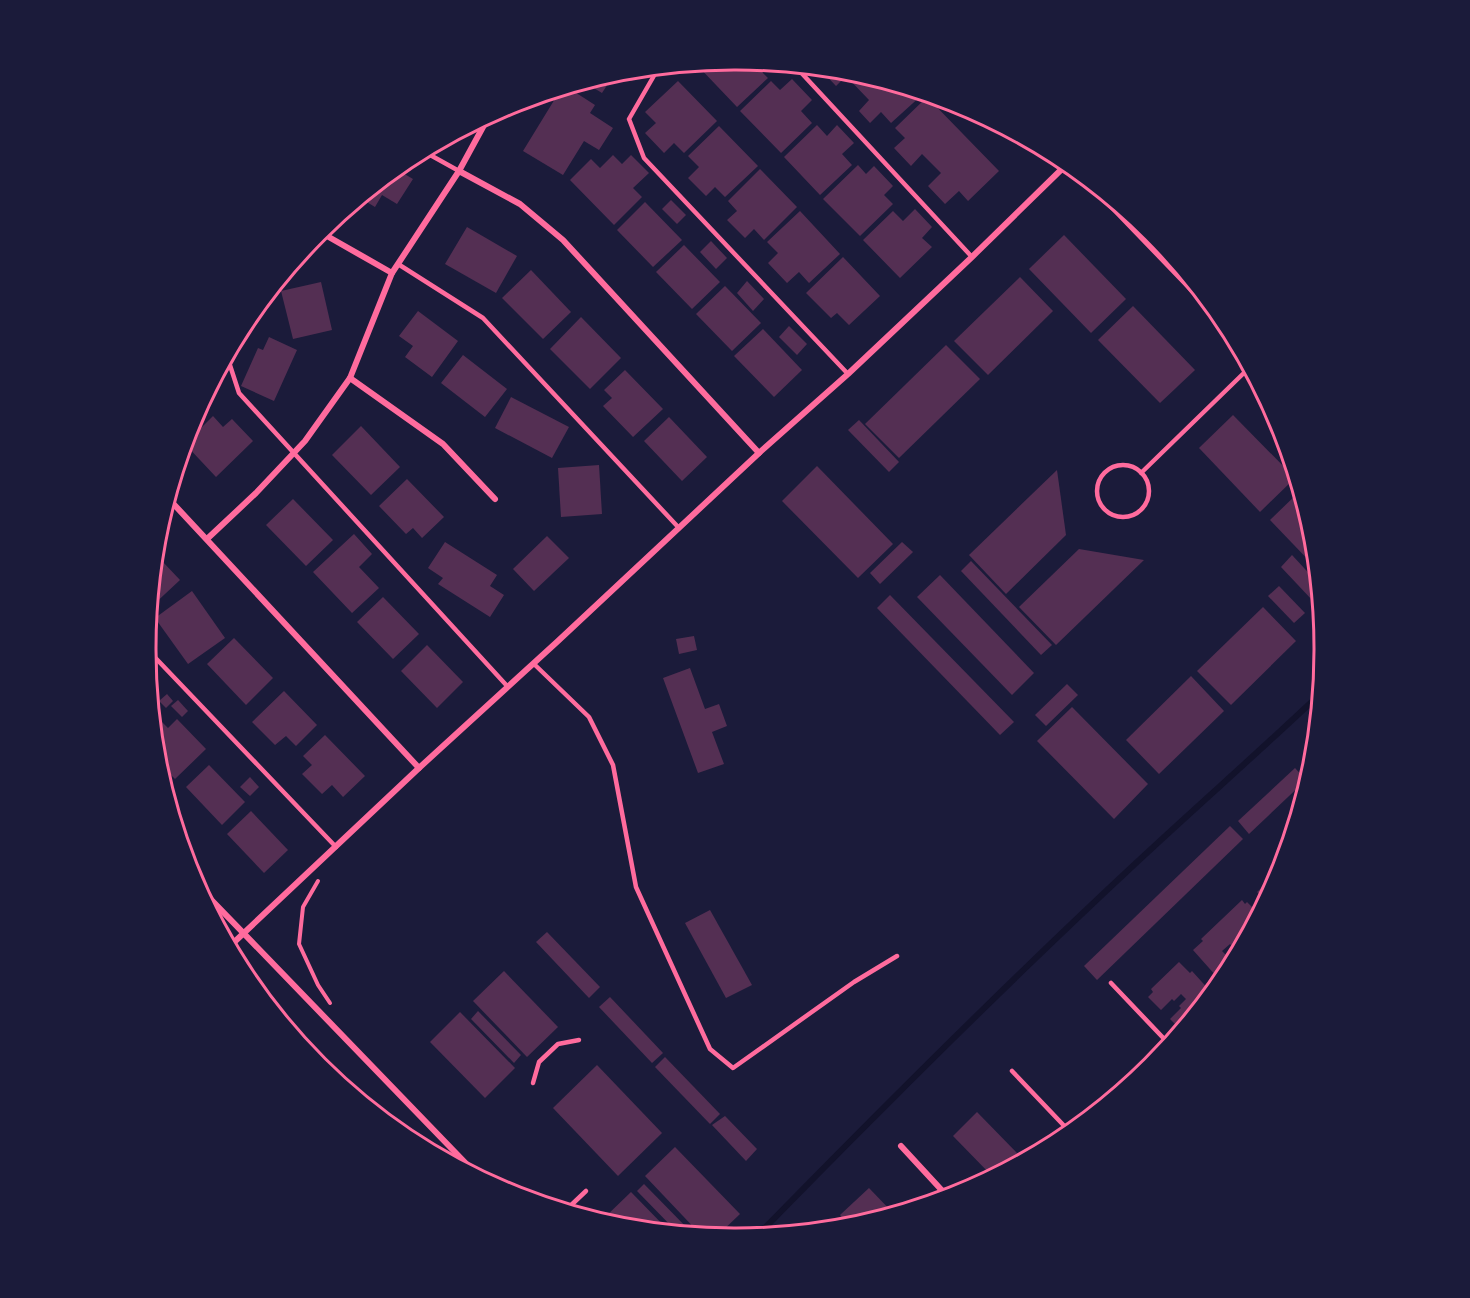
<svg xmlns="http://www.w3.org/2000/svg" width="1470" height="1298" viewBox="0 0 1470 1298" font-family="Ubuntu,sans-serif">
<rect width="100%" height="100%" fill="#1b1b3a"/>
<g fill="none" stroke-linecap="round" stroke-linejoin="round">
<g stroke="#12122b" stroke-width="6">
<path d="M1318 615 1321 617"/>
<path d="M757 1236C881 1109 1006 984 1136 863 1197 806 1260 751 1320 694"/>
</g>
</g>
<g fill="#542f53">
<path d="M735 60 761 63 757 67 768 78 737 107 696 64Z"/>
<path d="M819 68 850 71 923 94 891 123 881 112 870 123 859 111 869 100 846 76 836 86Z"/>
<path d="M639 69 632 81 619 72 620 71Z"/>
<path d="M615 73 602 93 584 82Z"/>
<path d="M792 79 812 100 801 111 812 123 781 153 740 111 771 81 780 90Z"/>
<path d="M678 81 717 121 684 153 674 143 664 153 645 133 656 123 645 112Z"/>
<path d="M567 87 595 105 590 113 613 128 599 150 584 141 563 175 523 151 561 89Z"/>
<path d="M927 97 999 171 968 201 959 191 945 204 928 186 941 173 922 154 911 166 894 148 905 138 895 128Z"/>
<path d="M817 125 827 136 837 125 854 143 842 154 852 165 820 195 784 157Z"/>
<path d="M719 126 758 166 725 197 715 187 706 196 688 178 699 167 688 156Z"/>
<path d="M613 155 622 164 631 155 649 173 633 188 642 197 614 225 570 180 591 159 600 168Z"/>
<path d="M858 165 866 174 874 166 893 186 884 195 893 204 860 236 823 199Z"/>
<path d="M396 169 413 179 397 204 382 195 375 207 360 198Z"/>
<path d="M760 169 797 207 764 240 754 229 745 238 727 220 737 211 728 201Z"/>
<path d="M671 200 686 215 677 224 662 209Z"/>
<path d="M645 202 682 240 653 267 617 230Z"/>
<path d="M915 209 932 227 922 238 932 247 900 278 863 240 893 211 903 221Z"/>
<path d="M800 211 840 254 809 283 799 272 787 283 768 263 778 253 767 242Z"/>
<path d="M467 227 517 256 496 293 445 264Z"/>
<path d="M1064 235 1126 299 1091 333 1029 269Z"/>
<path d="M711 241 727 258 716 269 700 252Z"/>
<path d="M684 245 720 282 692 309 656 272Z"/>
<path d="M843 257 880 296 849 325 837 313 831 318 806 293Z"/>
<path d="M293 264 297 268 274 299 267 295Z"/>
<path d="M531 270 571 312 543 339 502 298Z"/>
<path d="M1020 277 1053 311 988 375 954 341Z"/>
<path d="M747 281 764 299 753 311 737 293Z"/>
<path d="M321 282 332 330 293 339 281 291Z"/>
<path d="M725 286 761 323 732 351 696 314Z"/>
<path d="M1133 306 1195 370 1160 403 1098 340Z"/>
<path d="M418 311 458 341 432 377 405 357 413 346 399 336Z"/>
<path d="M581 317 621 358 590 389 550 349Z"/>
<path d="M789 326 807 344 797 355 779 337Z"/>
<path d="M763 329 802 370 774 397 734 356Z"/>
<path d="M269 337 297 350 274 401 241 386 258 348 263 350Z"/>
<path d="M946 345 980 379 899 458 865 424Z"/>
<path d="M463 355 507 389 485 417 441 383Z"/>
<path d="M625 370 663 409 633 437 603 406 612 398 604 390Z"/>
<path d="M213 383 218 388 202 404H201Z"/>
<path d="M511 397 569 427 552 458 495 428Z"/>
<path d="M1233 415 1295 478 1260 512 1199 448Z"/>
<path d="M213 416 223 427 232 419 253 441 216 477 185 444Z"/>
<path d="M669 417 707 457 682 481 644 441Z"/>
<path d="M859 420 899 462 889 472 848 430Z"/>
<path d="M361 426 400 467 371 495 332 455Z"/>
<path d="M599 465 602 514 561 517 558 468Z"/>
<path d="M817 466 893 544 858 578 782 501Z"/>
<path d="M1057 470 1066 535 1006 594 969 555Z"/>
<path d="M407 479 444 517 422 538 413 528 406 534 379 506Z"/>
<path d="M1300 491 1313 534 1316 568 1270 520Z"/>
<path d="M293 499 333 540 306 566 266 525Z"/>
<path d="M354 534 372 554 359 567 379 588 352 613 313 572Z"/>
<path d="M547 536 569 558 534 591 513 569Z"/>
<path d="M445 542 497 575 490 586 504 595 490 617 438 584 443 578 428 568Z"/>
<path d="M902 542 913 552 880 584 870 573Z"/>
<path d="M1079 549 1144 560 1056 645 1019 607Z"/>
<path d="M1292 555 1317 582 1319 596 1313 601 1281 567Z"/>
<path d="M162 561 180 580 150 608 154 568Z"/>
<path d="M971 561 1052 645 1041 655 961 571Z"/>
<path d="M940 575 1034 673 1012 695 917 597Z"/>
<path d="M1279 586 1305 613 1294 623 1268 596Z"/>
<path d="M192 591 225 638 188 664 155 618Z"/>
<path d="M890 595 1014 722 1000 735 877 608Z"/>
<path d="M383 597 419 634 393 659 357 622Z"/>
<path d="M1263 607 1296 641 1231 705 1197 671Z"/>
<path d="M694 636 697 650 679 654 676 639Z"/>
<path d="M234 638 273 678 246 705 207 664Z"/>
<path d="M427 645 463 682 437 708 401 671Z"/>
<path d="M690 668 705 709 719 704 727 726 712 732 724 764 698 773 663 678Z"/>
<path d="M1191 676 1224 711 1159 774 1126 740Z"/>
<path d="M1067 684 1078 695 1046 726 1035 715Z"/>
<path d="M284 691 317 725 296 746 286 736 275 745 252 722Z"/>
<path d="M167 694 173 701 166 708 159 701Z"/>
<path d="M178 700 188 711 182 717 171 706Z"/>
<path d="M1072 707 1148 784 1114 819 1037 741Z"/>
<path d="M159 719 168 728 177 719 206 749 175 779 157 761 153 724Z"/>
<path d="M325 735 365 776 343 797 332 785 322 794 302 774 312 765 303 756Z"/>
<path d="M209 765 245 802 222 825 186 787Z"/>
<path d="M1295 768 1306 780 1249 834 1238 821Z"/>
<path d="M250 777 259 787 250 796 240 787Z"/>
<path d="M251 811 288 850 264 873 227 834Z"/>
<path d="M1230 826 1243 839 1097 980 1084 966Z"/>
<path d="M1274 877 1277 879 1265 900 1257 892Z"/>
<path d="M1242 900 1245 904 1247 902 1253 908 1256 906 1260 910 1239 949 1237 951 1230 944 1222 951 1228 957 1225 959 1231 965 1217 977 1193 950 1203 941 1201 939Z"/>
<path d="M710 910 752 985 726 998 685 923Z"/>
<path d="M547 932 600 987 589 998 536 942Z"/>
<path d="M1179 962 1190 973 1192 971 1211 992 1180 1029 1170 1019 1181 1008 1179 1006 1186 999 1181 994 1174 1001 1172 999 1161 1010 1148 997 1153 992 1151 989Z"/>
<path d="M504 971 558 1027 527 1057 473 1001Z"/>
<path d="M610 997 663 1053 652 1063 599 1007Z"/>
<path d="M478 1011 521 1055 514 1063 471 1019Z"/>
<path d="M460 1012 515 1068 485 1098 430 1042Z"/>
<path d="M665 1057 720 1114 710 1124 655 1067Z"/>
<path d="M597 1065 662 1133 618 1176 553 1108Z"/>
<path d="M977 1112 1020 1156 1008 1168 992 1176 953 1136Z"/>
<path d="M725 1116 757 1149 746 1161 712 1125Z"/>
<path d="M675 1147 740 1214 717 1236 701 1235 645 1176Z"/>
<path d="M644 1184 693 1234 677 1232 637 1191Z"/>
<path d="M869 1188 893 1213 850 1227 840 1215Z"/>
<path d="M631 1192 670 1232 620 1227 603 1222 602 1220Z"/>
</g>
<g fill="none" stroke-linecap="round" stroke-linejoin="round">
<path stroke="#ff6b9d" stroke-width="4" d="M318 881 303 907 299 944 318 985 330 1003"/>
<g stroke="#ff6b9d" stroke-width="4.5">
<path d="M795 66 972 257"/>
<path d="M659 67 629 119 644 158 848 374"/>
<path d="M423 151 459 171"/>
<path d="M398 264 483 318 679 528"/>
<path d="M227 356 239 393 508 687"/>
<circle cx="1123" cy="491" r="26"/>
<path d="M1141 473 1249 368"/>
<path d="M146 648 336 847"/>
<path d="M534 664 589 717 613 765 636 887 710 1049 733 1068 854 982 897 956"/>
<path d="M1111 983 1169 1044"/>
<path d="M1012 1071 1070 1132"/>
<path d="M533 1083 539 1062 558 1044 579 1040"/>
<path d="M566 1210 586 1191"/>
</g>
<g stroke="#ff6b9d" stroke-width="6">
<path d="M459 171 520 204 563 240 759 453"/>
<path d="M320 232 392 273"/>
<path d="M350 378 443 444 495 499"/>
<path d="M168 498 419 768"/>
<path d="M207 539 256 493 305 441 350 378 392 273 459 171 489 116"/>
<path d="M196 884 480 1178"/>
<path d="M229 947 419 768 558 641 759 453 848 374 972 257 1067 164"/>
<path d="M901 1146 948 1197"/>
</g>
<path stroke="#ff6b9d" stroke-width="12" d="M1105 195 1208 302"/>
</g>
<path d="M0 0H1470V1298H0ZM734 70H736A578 578 0 0 1 1314 648V650A578 578 0 0 1 736 1228H734A578 578 0 0 1 156 650V648A578 578 0 0 1 734 70Z" fill="#1b1b3a" fill-rule="evenodd"/>
<path fill="none" stroke="#ff6b9d" stroke-width="3" d="M734 70H736A578 578 0 0 1 1314 648V650A578 578 0 0 1 736 1228H734A578 578 0 0 1 156 650V648A578 578 0 0 1 734 70Z"/>
</svg>
